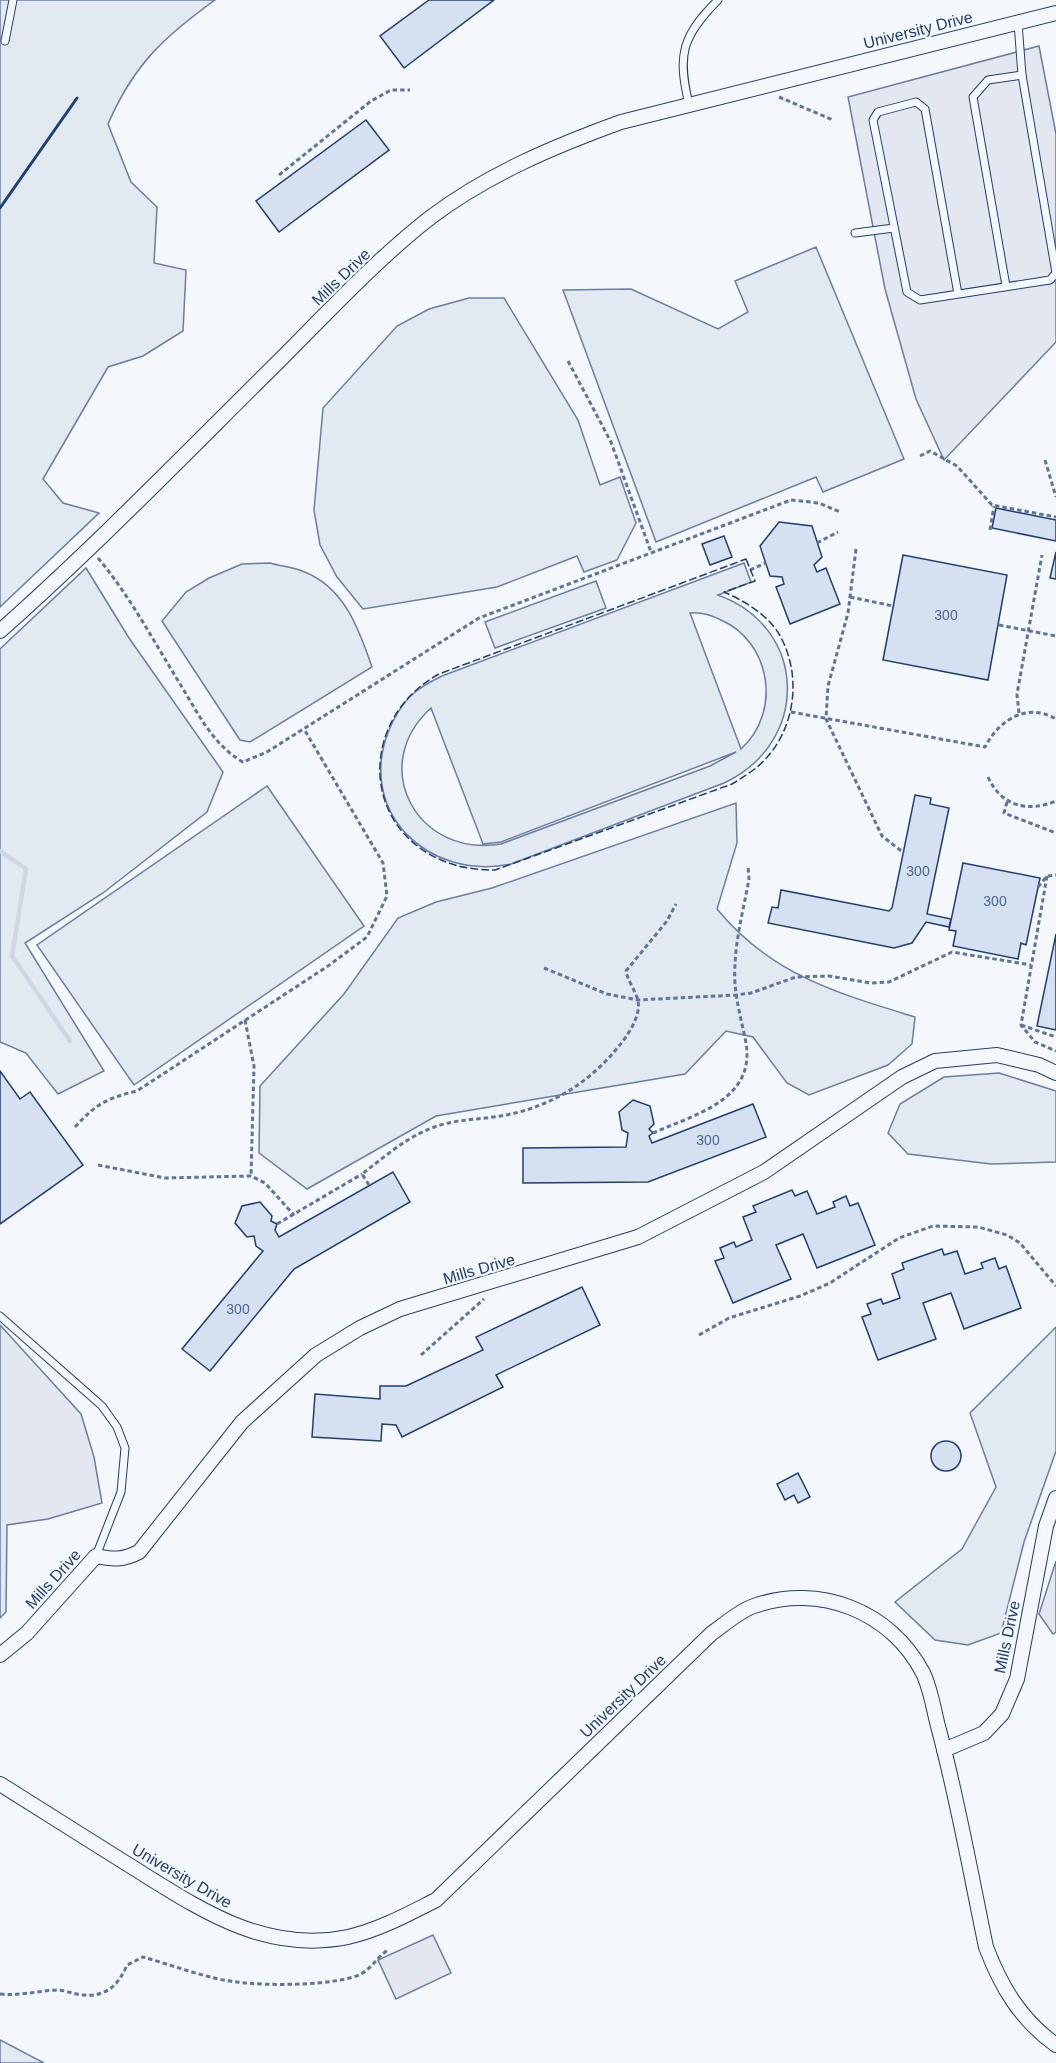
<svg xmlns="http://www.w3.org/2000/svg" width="1056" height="2063" viewBox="0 0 1056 2063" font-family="Helvetica,sans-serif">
<rect width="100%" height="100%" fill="#f4f7fb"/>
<g fill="#e3e9f0" stroke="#687fa3" stroke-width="1.5" fill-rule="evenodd">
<path d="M0 0H215C164 37 134 64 108 124L131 182 157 207 154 263 186 270 183 331 143 356 108 367 43 479 63 503 99 513 0 607Z"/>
<path d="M816 247 904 459 823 492 816 477 656 542 563 290 631 289 718 329 748 312 735 281Z"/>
<path d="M469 298H504L578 420 600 485 620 477 636 523 617 560 584 572 577 556 497 587 363 609 337 577 320 545 314 510 323 408 397 326 429 309Z"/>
<path d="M270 563C280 566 292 567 302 571 344 586 359 629 372 667L250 742 240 740 162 621 186 592 209 578 242 564Z"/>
<path d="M744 563 751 582 718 595C809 628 810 743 724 783L511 864C428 881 356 812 389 730 395 716 405 699 418 690 425 684 434 680 442 676ZM690 613C700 612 711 615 721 620 771 642 782 712 741 749ZM431 708 483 844 501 842 736 752 710 766 501 844C417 858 367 766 431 708Z"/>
<path d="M86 568 129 638 223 772 207 812 103 893 25 943 104 1071 58 1094 26 1053 0 1042V649Z"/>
<path d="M596 581 606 608 495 648 485 622Z"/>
<path d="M267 786 364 926 134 1085 37 945Z"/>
<path d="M736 803 737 843 717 909C771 975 837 993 915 1017L912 1044 888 1065 809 1095 787 1083 753 1037 726 1031 685 1074 436 1116 307 1189 259 1153 260 1086 344 994 398 918 436 902 492 888Z"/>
<path d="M999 1073 1056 1091V1162L991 1164 908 1154 888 1133 900 1104 944 1077Z"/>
<path d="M1056 1327V1451L1024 1542 1001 1633 968 1645 935 1640 895 1602 962 1549 996 1487 970 1413Z"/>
<path d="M0 2040 44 2063H0Z"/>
</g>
<g fill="#e3e8f0" stroke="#687fa3" stroke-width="1.5">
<path d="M1039 46 1056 134V342L944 460 916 399 885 289 848 97Z"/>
<path d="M0 1325 81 1414 94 1457 102 1503 48 1519 7 1525 6 1612 0 1618Z"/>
<path d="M1056 1561V1632L1053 1634 1039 1614Z"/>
<path d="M433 1935 451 1973 396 1999 378 1960Z"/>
</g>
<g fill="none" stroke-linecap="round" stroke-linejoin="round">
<path stroke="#cfd7e4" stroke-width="4.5" d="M0 851 26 869 12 956 70 1041"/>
</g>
<g fill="#d5e0f0" stroke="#1d3f73" stroke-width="1.5">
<path d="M429 0H494L404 68 380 36Z"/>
<path d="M366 120 389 150 279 232 256 201Z"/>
<path d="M996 508 1056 520V541L992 528Z"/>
<path d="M779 522 812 526 822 557 814 565 817 572 826 568 840 604 790 624 776 587 784 584 782 577 770 576 760 546Z"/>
<path d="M724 536 732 557 710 565 702 544Z"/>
<path d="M1056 552V579L1050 578Z"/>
<path d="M903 555 1007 575 988 680 883 660Z"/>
<path d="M915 795 931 798 930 804 949 808 927 914 951 919 949 927 926 922 912 943 894 948 768 923 772 907 778 908 781 890 889 911 892 908Z"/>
<path d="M963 863 1040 878 1026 945 1021 943 1018 959 953 946 956 931 949 930Z"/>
<path d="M1056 934V1030L1037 1026Z"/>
<path d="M0 1071 20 1099 30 1092 83 1165 0 1224Z"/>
<path d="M633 1100 650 1106 654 1124 649 1129 653 1133 649 1136 652 1143 753 1104 766 1137 648 1182 523 1183V1148L626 1147 628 1133 622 1130 619 1112Z"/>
<path d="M393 1172 410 1202 294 1269 210 1371 182 1349 263 1251 256 1246 254 1236 247 1237 235 1223 242 1206 260 1202 272 1216 271 1221 277 1224 275 1230 279 1237Z"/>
<path d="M792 1190 795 1196 807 1191 817 1214 835 1207 833 1202 846 1196 850 1206 858 1203 875 1245 817 1268 803 1234 776 1245 791 1279 733 1303 715 1261 724 1258 720 1248 734 1242 736 1247 752 1240 743 1217 756 1212 753 1206Z"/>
<path d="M942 1249 944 1255 957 1251 965 1274 983 1268 981 1263 995 1258 999 1269 1006 1266 1021 1308 964 1329 951 1293 923 1303 936 1339 878 1360 862 1317 871 1314 867 1304 881 1299 883 1304 900 1298 892 1274 904 1269 902 1263Z"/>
<path d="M582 1287 600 1325 496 1375 503 1387 402 1437 396 1425 382 1424 381 1441 312 1437 315 1394 380 1399V1386H406L483 1350 476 1337Z"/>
<circle cx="946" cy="1456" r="15"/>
<path d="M798 1473 810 1497 798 1503 794 1495 785 1500 777 1484Z"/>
</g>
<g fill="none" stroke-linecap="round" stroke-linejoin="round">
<defs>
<g id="service">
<path d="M1018 23 1022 75 1056 273"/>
<path d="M5 41 13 0"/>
<path d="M689 104C677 55 682 36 718 0"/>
<path d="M855 233 894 228"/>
<path d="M1006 286 973 97 988 80 1022 75"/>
<path d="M958 294 925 109 916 102 878 112 873 120 907 292 920 300 1050 280 1056 273"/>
<path d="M0 1316 102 1406 117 1427 125 1448 121 1492 96 1556"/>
</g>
<g id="minor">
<path d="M0 631C97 545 188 451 280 360 329 311 377 259 431 217 488 174 555 146 621 122L1056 13"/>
<path d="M0 1655 27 1633 96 1556C114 1560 123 1560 139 1552L242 1422 316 1355 360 1328 400 1309 638 1237 764 1172 902 1077 935 1061 997 1055 1039 1065 1056 1073"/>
<path d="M944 1750 984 1733 1002 1714 1017 1679 1046 1526 1056 1498"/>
<path d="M0 1784C41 1810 83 1836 124 1862 194 1905 261 1955 348 1937 379 1930 408 1914 436 1900L712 1633C725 1624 739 1611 754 1606 819 1583 891 1611 923 1673 931 1689 934 1712 939 1730 958 1801 971 1875 986 1947 1001 1987 1021 2020 1056 2045"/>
</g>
</defs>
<use href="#service" stroke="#1d3f73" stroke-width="9"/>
<use href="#minor" stroke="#1d3f73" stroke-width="16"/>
<g stroke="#5e769c" stroke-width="3" stroke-dasharray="4.5 3" stroke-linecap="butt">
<path d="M779 97 833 120"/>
<path d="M279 175 371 101 391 90H410"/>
<path d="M568 361 611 442 651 552"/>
<path d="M920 456 930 451 957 466 992 505 1056 517"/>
<path d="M1045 460 1056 497"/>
<path d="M990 530 994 506"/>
<path d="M817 543 838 532"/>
<path d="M856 549 848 613 828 686 826 719 882 836 904 853"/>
<path d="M98 558C129 595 152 638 177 679 196 709 211 744 243 762L267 752 479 618 791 500 819 503 840 512"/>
<path d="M750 570 766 563"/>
<path d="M850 597 893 606"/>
<path d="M999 625 1056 636"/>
<path d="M791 712 985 747C999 720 1027 702 1056 719"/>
<path d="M1019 713 1017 694 1042 555"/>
<path d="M988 777C1001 806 1028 813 1056 801"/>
<path d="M1007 802 1004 813 1056 833"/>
<path d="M1047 876 1021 1025 1035 1042 1056 1051"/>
<path d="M1038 887 1047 876 1056 875"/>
<path d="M544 968 607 994 638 1000 736 995 751 993 796 977 829 976 871 983 889 982 952 952 1031 965"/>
<path d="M245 1020 254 1066 251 1176"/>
<path d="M1021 1025 1056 1037"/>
<path d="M75 1127C96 1104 107 1098 137 1091L328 966 367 937 387 896 383 863 304 729"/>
<path d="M653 1133C696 1114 759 1099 745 1038 740 1014 733 990 735 965 736 937 744 907 749 879L748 866"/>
<path d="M98 1165 165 1178 251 1176 265 1183 294 1215"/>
<path d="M369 1185 362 1174C382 1159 403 1140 427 1130 449 1120 471 1120 494 1117 545 1110 587 1086 619 1046 628 1035 641 1016 638 1001 636 991 628 982 626 971L667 921 676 904"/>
<path d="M277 1224 362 1174"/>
<path d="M699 1335 729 1318 800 1296 830 1283 899 1238 933 1226 978 1227 1007 1235 1020 1243 1056 1286"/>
<path d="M421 1355 484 1299"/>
<path d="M0 1994C20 1996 37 1991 57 1990 66 1990 75 1995 84 1995 107 1997 119 1984 127 1965L143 1957C172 1965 208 1979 237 1982 264 1986 337 1986 361 1974 372 1968 377 1957 388 1950"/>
</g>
<use href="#service" stroke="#f4f7fb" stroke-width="7"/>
<use href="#minor" stroke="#f4f7fb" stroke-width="14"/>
<path stroke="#1d3f73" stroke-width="1.5" stroke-dasharray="8 3" stroke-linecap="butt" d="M746 559 755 581 724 592C743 600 768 615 779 634 804 677 795 736 756 768 748 774 740 779 732 784L495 870C478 870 462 868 446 862 358 828 360 717 439 674Z"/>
<path stroke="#1d3f73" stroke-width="3" d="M0 208 77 98"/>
</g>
<g text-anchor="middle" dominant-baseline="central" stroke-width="4.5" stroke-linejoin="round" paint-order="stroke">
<g font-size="14" fill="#4b6792">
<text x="946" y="615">300</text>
<text x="918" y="871">300</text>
<text x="995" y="901">300</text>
<text x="708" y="1140">300</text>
<text x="238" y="1309">300</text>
</g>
<g font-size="16" fill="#1d3f73" stroke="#f4f7fb">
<text transform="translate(918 30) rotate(-14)">University Drive</text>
<text transform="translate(341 277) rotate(-44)">Mills Drive</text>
<text transform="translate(479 1269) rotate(-16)">Mills Drive</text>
<text transform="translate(53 1579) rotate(-48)">Mills Drive</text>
<text transform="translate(1007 1637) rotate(-78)">Mills Drive</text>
<text transform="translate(623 1696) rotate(-44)">University Drive</text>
<text transform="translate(182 1876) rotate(30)">University Drive</text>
</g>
</g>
</svg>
